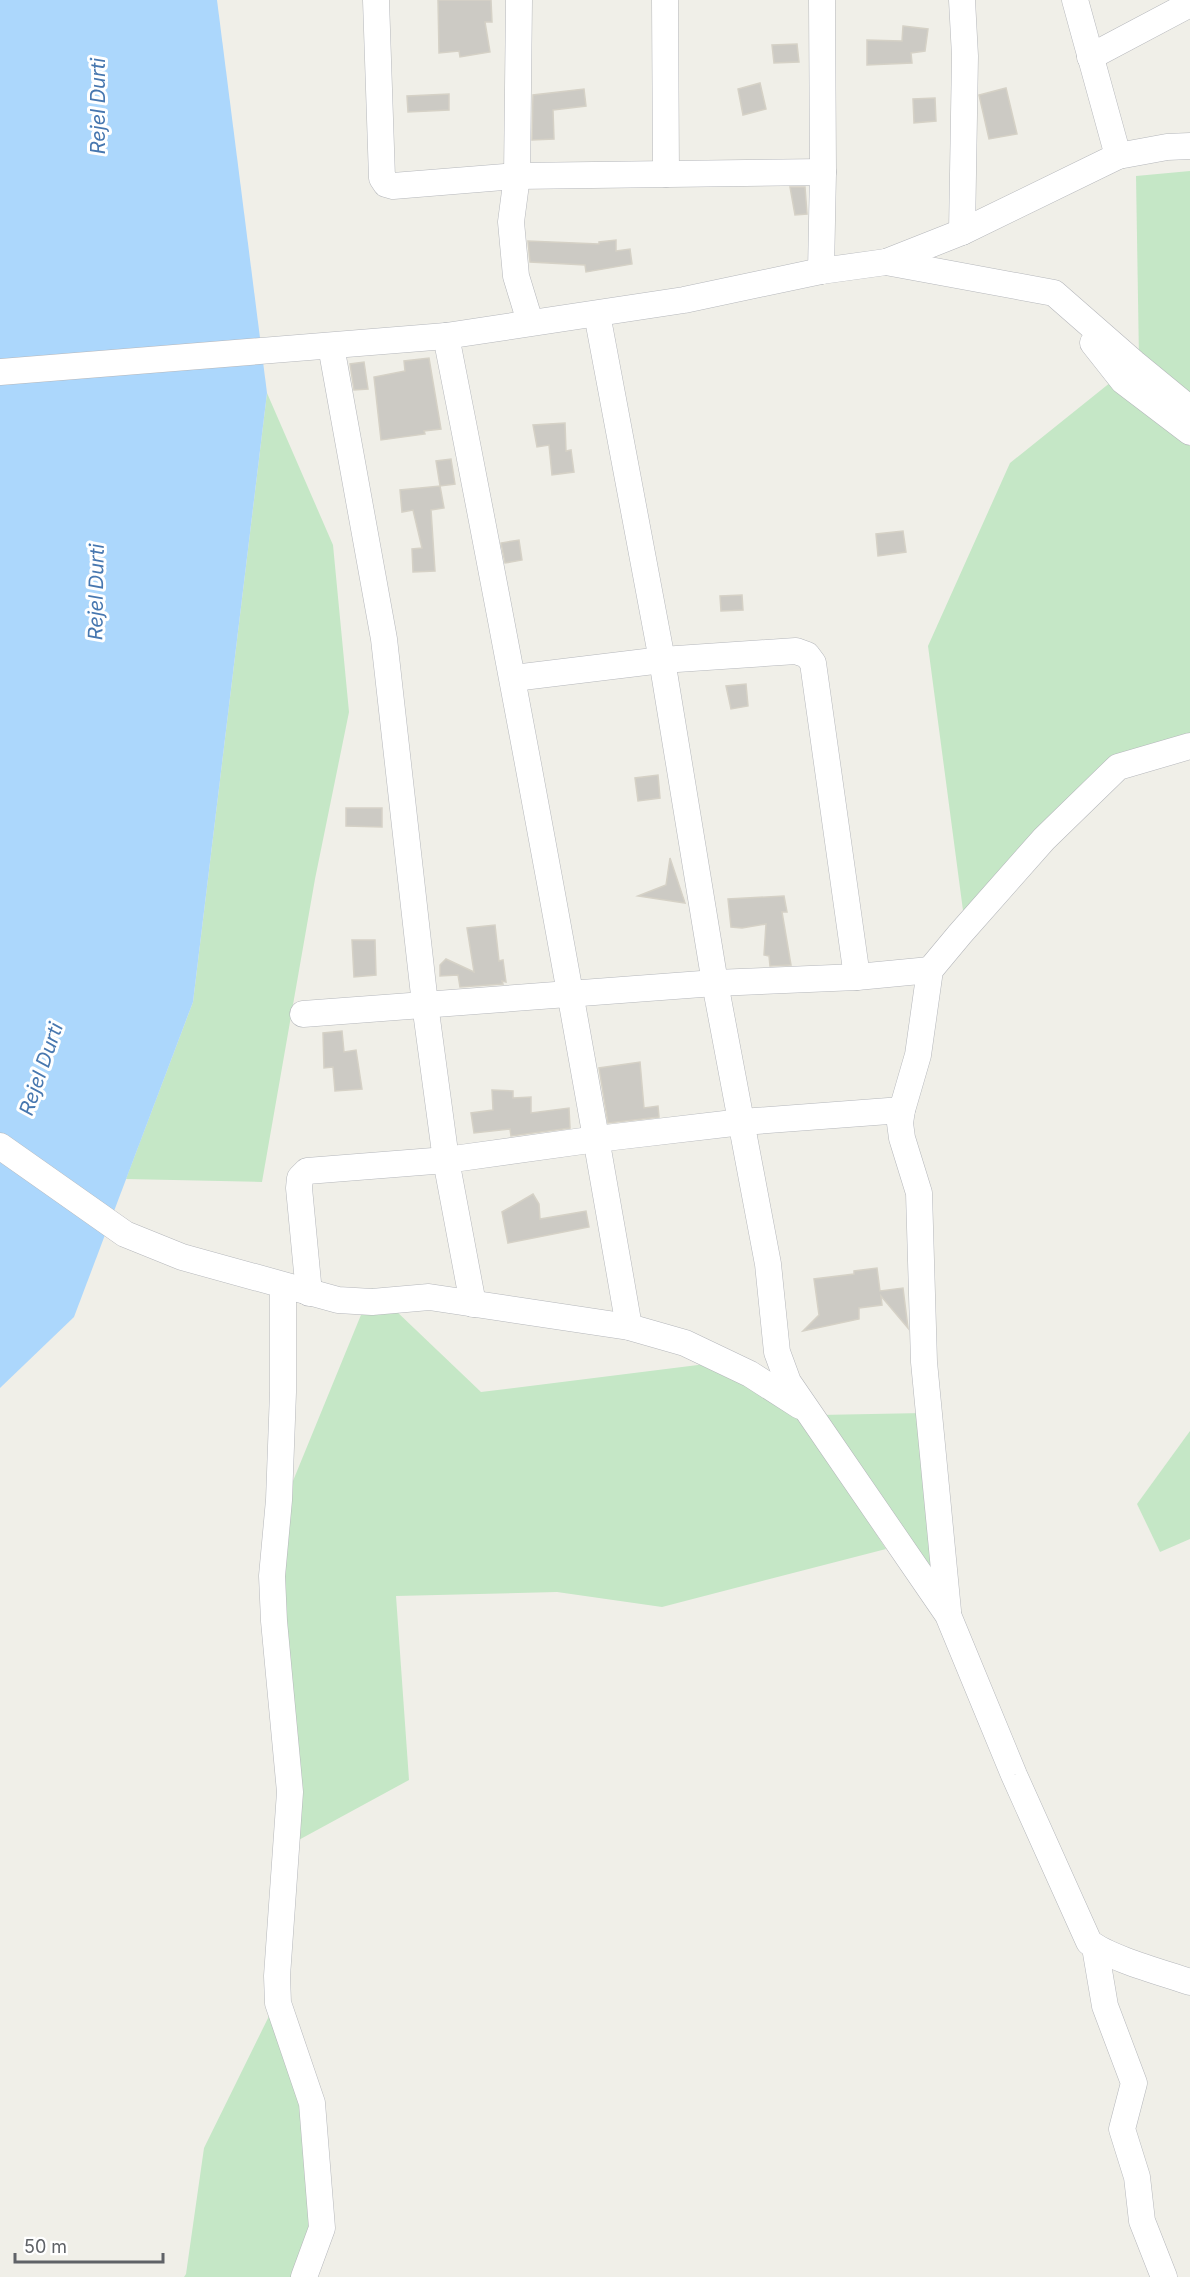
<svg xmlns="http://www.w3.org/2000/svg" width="1190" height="2277" viewBox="0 0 1190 2277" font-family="Inter,sans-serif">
<rect width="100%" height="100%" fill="#f0efe8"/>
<g fill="#c5e7c6">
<path d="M1190 171V408L1139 360 1136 176Z"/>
<path d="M1111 382 1190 446V740L1113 761 964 918 928 646 1010 463Z"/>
<path d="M267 393 333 545 349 712 315 879 262 1182 126 1179 193 1002Z"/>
<path d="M372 1288 481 1392 706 1364 800 1416 886 1549 662 1607 557 1592 396 1596 409 1780 295 1842 279 1592 286 1498Z"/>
<path d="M924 1413 938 1586 819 1415Z"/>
<path d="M1190 1431V1539L1160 1552 1137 1504Z"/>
<path d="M273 2008 305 2103 317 2228 300 2277H184L186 2274 204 2148Z"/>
</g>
<path fill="#acd7fc" d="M0 0H217L267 393 193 1002 74 1317 0 1388Z"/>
<g fill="#cccac4" stroke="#d5d1c6" stroke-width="1.5">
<path d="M438 0H491L492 22H485L490 52 460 57 459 51 439 53Z"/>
<path d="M903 26 928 29 925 51 911 53 912 63 867 65V40L902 41Z"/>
<path d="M797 44 799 62 774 63 772 45Z"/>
<path d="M760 83 766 109 743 115 738 89Z"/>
<path d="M1006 88 1017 134 989 139 979 95Z"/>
<path d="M584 89 586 106 553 110 554 139 532 140 533 95Z"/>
<path d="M449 94V110L408 112 407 96Z"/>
<path d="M935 98 936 121 914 123 913 99Z"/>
<path d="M790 187H805L807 214 795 215Z"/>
<path d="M616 240V251L630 249 632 264 586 272 585 265 530 262 528 241 599 244V242Z"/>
<path d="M429 358 441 429 424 431 425 434 381 440 374 377 405 371 404 361Z"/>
<path d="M364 362 368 389 354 390 350 364Z"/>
<path d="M565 423 566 451 571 450 574 472 552 475 549 445 537 447 533 425Z"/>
<path d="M451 459 455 484 440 486 436 461Z"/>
<path d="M440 486 444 508 431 510 435 571 413 572 412 549 422 548 413 510 402 512 400 490Z"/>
<path d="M903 531 906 552 878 556 876 534Z"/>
<path d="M519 540 522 560 505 563 501 543Z"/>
<path d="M742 595 743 610 721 611 720 596Z"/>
<path d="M746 684 748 706 731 709 726 686Z"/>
<path d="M658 775 660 798 638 801 635 778Z"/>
<path d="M346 808H382V827L346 826Z"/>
<path d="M670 858 685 903 638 896 666 885Z"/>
<path d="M784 896 787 912H782L791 965 770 966 769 956 764 955 766 924 742 928 731 927 728 899Z"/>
<path d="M495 925 499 961 503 960 506 982 502 981 503 984 460 987 458 975 440 976V965L446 959 474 972 467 928Z"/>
<path d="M352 940H375L376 975 354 977Z"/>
<path d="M342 1031 344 1052 356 1050 362 1089 335 1091 333 1067 324 1068 323 1033Z"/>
<path d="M640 1062 644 1108 658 1106 659 1117 608 1123 599 1068Z"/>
<path d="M492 1090 513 1091V1098L531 1097V1113L569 1108 570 1128 511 1136 510 1129 474 1133 471 1113 493 1110Z"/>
<path d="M533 1194 539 1204 540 1219 586 1211 589 1227 508 1243 502 1212Z"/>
<path d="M877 1268 880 1291 903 1288 908 1328 881 1296 882 1305 859 1308V1319L803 1331 819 1315 814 1279 854 1274V1271Z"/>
</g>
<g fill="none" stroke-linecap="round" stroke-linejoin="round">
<defs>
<g id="minor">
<path d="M376 0 382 178 386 184 393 186 517 176 823 172"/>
<path d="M519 0 517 176 511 222 516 276 530 322"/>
<path d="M665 0 666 174"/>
<path d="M962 0 965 56 962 232"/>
<path d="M1075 0 1118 156"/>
<path d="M1090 57 1190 4"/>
<path d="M886 262 962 232 1118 156 1167 147 1190 146"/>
<path d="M821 271 823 172 822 0"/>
<path d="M597 314 662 660 715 983 768 1264 777 1352 788 1382 948 1615 1014 1775 1089 1942C1108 1958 1164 1973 1190 1982"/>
<path d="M446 336C511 666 572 996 629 1327"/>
<path d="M1093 343 1123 381 1190 432"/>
<path d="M331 346 384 639 425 1004 446 1160 473 1304"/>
<path d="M0 372 446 336 684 300 821 271 886 262 1054 293 1134 363 1190 409"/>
<path d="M514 678 662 660 796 651 807 655 813 663 857 977"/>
<path d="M303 1014 715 983 857 977 930 970"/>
<path d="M0 1146 125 1234 182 1257 338 1300 372 1302 429 1297 629 1327 685 1343 750 1374 800 1406"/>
<path d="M283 1286V1392L279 1500 272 1576 274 1621 290 1792 277 1976 278 2003 312 2103 322 2228 304 2277"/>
<path d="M309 1293 299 1188 300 1178 307 1171 446 1160 597 1139 742 1122 902 1110"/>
<path d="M948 1611 924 1362 919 1193 902 1138 900 1123 902 1110 918 1055 930 970 960 934 1044 839 1118 767 1190 746"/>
<path d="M1095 1947 1105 2006 1134 2083 1122 2129 1137 2177 1142 2221 1164 2277"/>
</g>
</defs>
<use href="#minor" stroke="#b5b7bb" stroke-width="27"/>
<use href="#minor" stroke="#fff" stroke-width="26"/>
</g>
<g text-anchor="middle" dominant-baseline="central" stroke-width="6" stroke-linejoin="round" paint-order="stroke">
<g font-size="20" font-style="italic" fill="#4777af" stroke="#fff">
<text transform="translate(98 106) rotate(-90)">Rejel Durti</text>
<text transform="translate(96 592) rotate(-89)">Rejel Durti</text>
<text transform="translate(41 1069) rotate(-71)">Rejel Durti</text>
</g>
</g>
<path d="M15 2253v9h148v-9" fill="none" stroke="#5f6267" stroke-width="3"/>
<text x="24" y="2253" font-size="18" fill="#5f6267" stroke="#ffffff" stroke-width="4.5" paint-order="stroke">50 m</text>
</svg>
